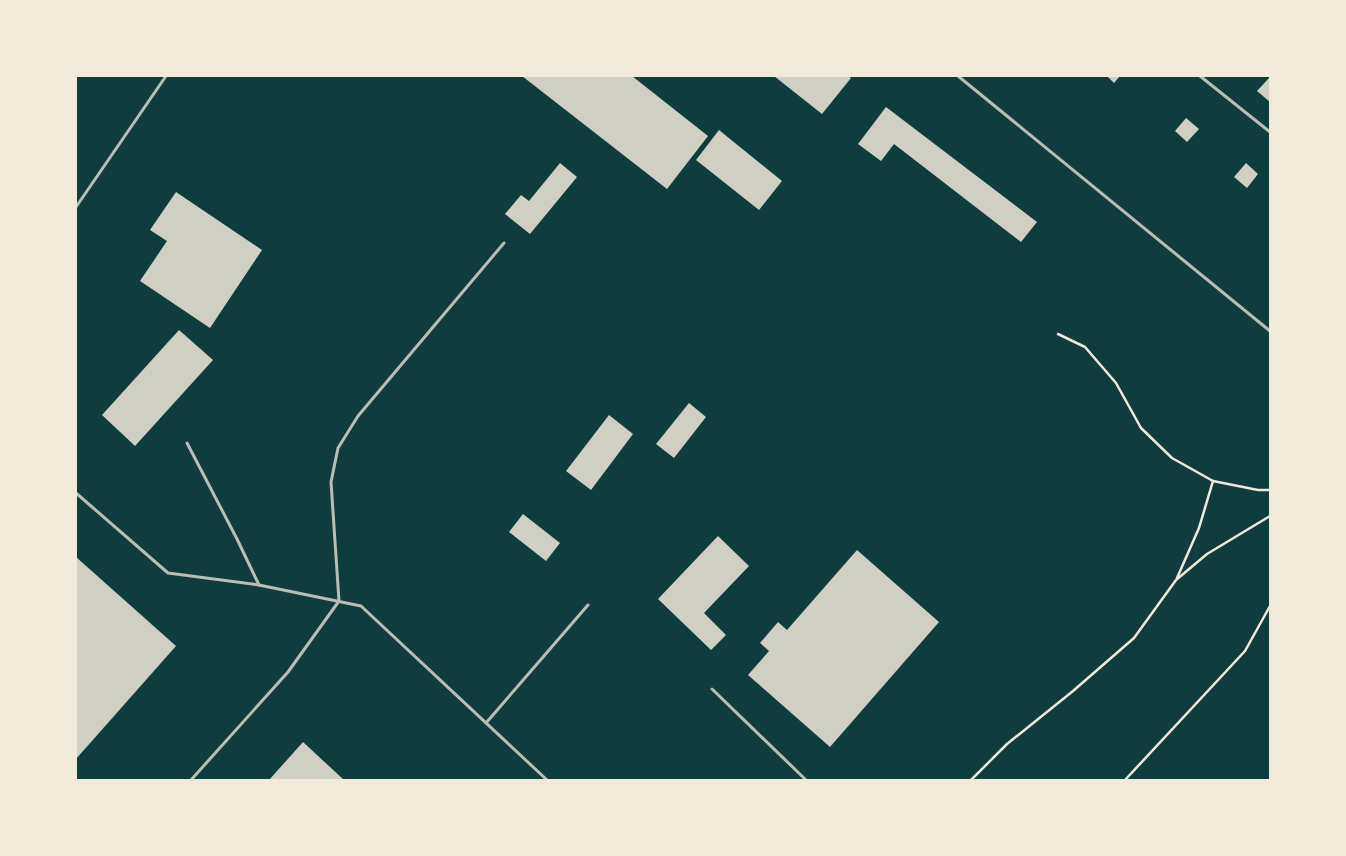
<svg xmlns="http://www.w3.org/2000/svg" width="1346" height="856" viewBox="0 0 1346 856" font-family="Rubik,sans-serif">
<rect width="100%" height="100%" fill="#0f3d3e"/>
<g fill="#cfcfc3">
<path d="M522 76H632L708 136 667 189Z"/>
<path d="M774 76H848L851 78 822 114Z"/>
<path d="M1107 76H1120L1114 83Z"/>
<path d="M1269 78 1270 79V102L1257 91Z"/>
<path d="M886 107 1037 222 1021 242 894 144 881 161 858 144Z"/>
<path d="M1186 118 1199 129 1187 142 1175 131Z"/>
<path d="M719 130 782 181 759 210 696 160Z"/>
<path d="M560 163 577 177 530 234 505 214 521 195 529 201Z"/>
<path d="M1246 163 1258 174 1247 188 1234 177Z"/>
<path d="M176 192 262 250 210 328 140 281 167 241 150 230Z"/>
<path d="M179 330 213 360 135 446 102 415Z"/>
<path d="M689 403 706 417 674 458 656 444Z"/>
<path d="M609 415 633 434 591 490 566 471Z"/>
<path d="M523 514 560 543 546 561 509 532Z"/>
<path d="M718 536 749 566 704 613 726 635 711 650 658 599Z"/>
<path d="M857 550 939 622 830 747 748 675 769 651 760 643 778 622 787 630Z"/>
<path d="M76 557 176 646 76 759Z"/>
<path d="M303 742 344 780H269Z"/>
</g>
<g fill="none" stroke-linecap="round" stroke-linejoin="round">
<g stroke="#f1e9da" stroke-width="2.5">
<path d="M1058 334 1085 347 1116 383 1141 428 1172 458 1213 481 1258 490H1270"/>
<path d="M1177 578 1199 528 1213 481"/>
<path d="M971 780 1007 744 1073 691 1134 638 1176 580 1207 554 1270 516"/>
<path d="M1125 780 1245 651 1270 606"/>
</g>
<g stroke="#b8beb3" stroke-width="3">
<path d="M958 76 1270 331"/>
<path d="M1200 76 1270 132"/>
<path d="M76 207 166 76"/>
<path d="M187 443 237 539 259 585"/>
<path d="M76 493 168 573 259 585 361 606 547 780"/>
<path d="M712 689 806 780"/>
<path d="M486 723 588 605"/>
<path d="M191 780 288 672 339 601 331 482 338 448 358 416 504 243"/>
</g>
</g>
<rect width="1346" height="856" fill="none" stroke="#f1e9da" stroke-width="154"/>
</svg>
